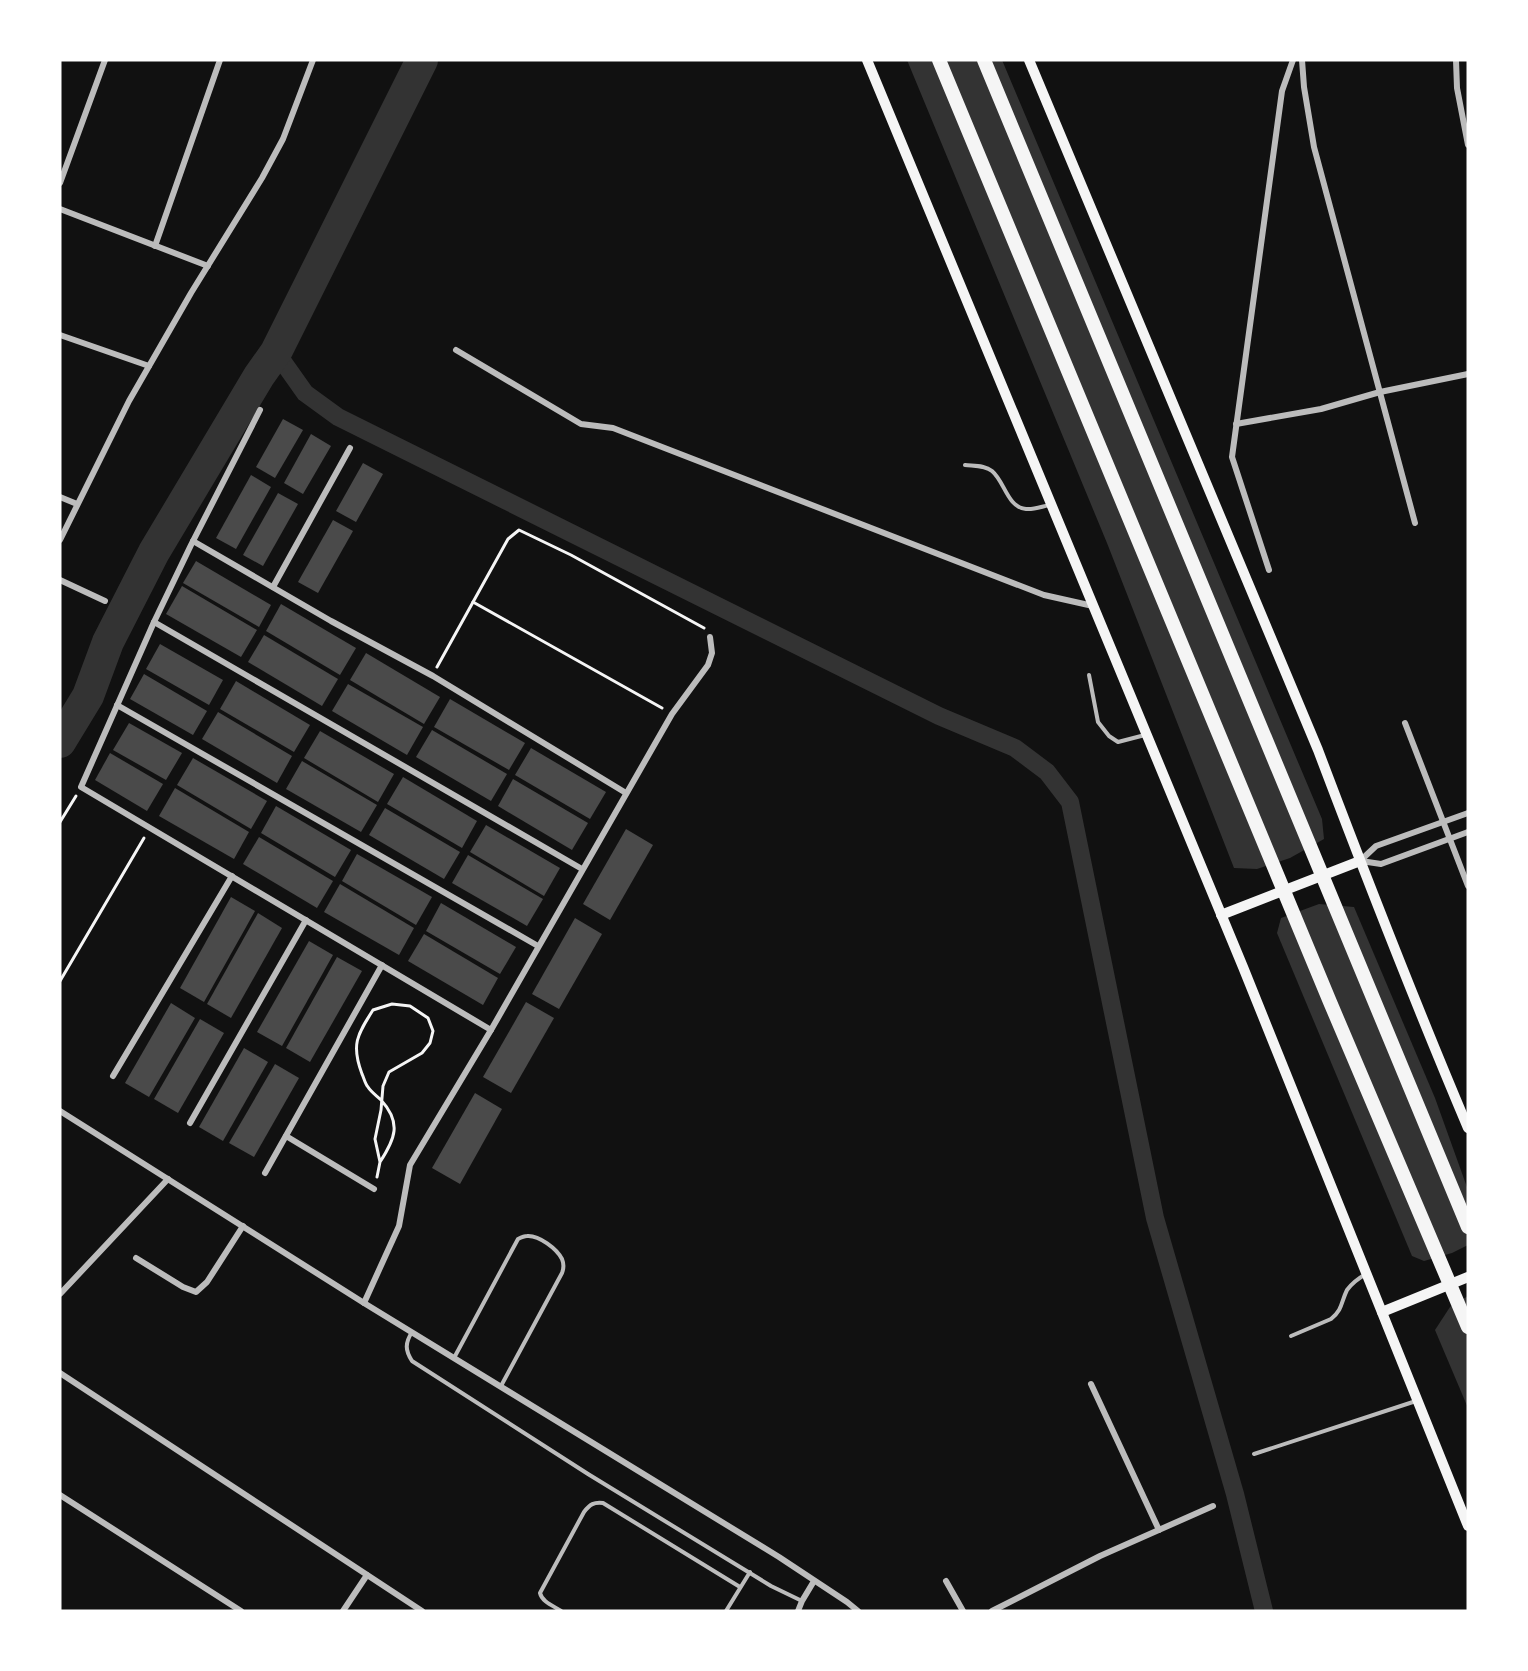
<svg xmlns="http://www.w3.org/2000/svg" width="1528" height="1671" viewBox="0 0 1528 1671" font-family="'Exo 2',sans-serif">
<rect width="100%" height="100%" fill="#111"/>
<g fill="#333">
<path d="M907 60H1002L1322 819 1324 839 1290 858 1257 869 1234 868 1107 543Z"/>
<path d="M1319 904 1354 907 1435 1098 1468 1190V1245L1452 1253 1424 1261 1412 1256 1277 933 1281 918Z"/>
<path d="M1468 1296V1408L1435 1330 1450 1307Z"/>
</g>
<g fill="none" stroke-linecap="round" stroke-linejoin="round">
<path stroke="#333" stroke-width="18" d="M276 352 305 393 338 417 939 716 1015 748 1047 772 1070 802 1155 1218 1235 1494 1264 1611"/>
<path stroke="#333" stroke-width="32" d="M60 742 88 696 108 642 154 552 259 376 276 352 422 60"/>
</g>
<g fill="#4a4a4a">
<path d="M283 419 303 430 275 478 256 467Z"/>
<path d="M311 434 331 446 303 494 284 483Z"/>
<path d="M363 463 383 474 356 522 336 511Z"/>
<path d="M251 475 271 487 236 549 216 538Z"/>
<path d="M278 493 298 504 263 566 243 555Z"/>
<path d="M333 520 353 531 318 593 298 582Z"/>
<path d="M196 561 271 605 259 627 183 583Z"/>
<path d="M182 586 257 630 241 657 166 614Z"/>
<path d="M281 604 356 648 340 675 266 631Z"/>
<path d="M264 635 338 679 322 706 248 662Z"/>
<path d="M160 644 223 680 209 705 146 669Z"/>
<path d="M366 653 440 697 424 724 350 680Z"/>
<path d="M144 674 207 711 193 735 130 699Z"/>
<path d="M236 681 310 725 294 752 220 709Z"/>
<path d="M348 684 423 727 407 755 332 711Z"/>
<path d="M450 699 525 743 509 770 434 727Z"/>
<path d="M218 712 292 756 277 783 202 739Z"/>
<path d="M129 723 182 753 166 780 113 750Z"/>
<path d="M432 730 507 774 491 801 416 757Z"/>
<path d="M320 731 394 774 378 802 304 758Z"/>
<path d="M531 748 606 792 590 819 515 775Z"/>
<path d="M110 753 163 784 147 811 95 780Z"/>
<path d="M193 758 267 801 251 829 177 785Z"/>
<path d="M302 761 377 805 361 832 286 789Z"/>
<path d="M403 777 477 821 462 848 387 804Z"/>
<path d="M513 779 588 823 572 850 498 806Z"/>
<path d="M175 788 249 832 234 859 159 816Z"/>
<path d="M276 806 351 850 335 877 261 833Z"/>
<path d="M385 808 460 852 444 879 369 835Z"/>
<path d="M486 825 560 868 544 896 470 852Z"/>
<path d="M626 829 653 845 610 920 583 904Z"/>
<path d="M259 837 333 881 317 908 243 864Z"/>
<path d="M357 854 432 897 416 925 342 881Z"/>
<path d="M468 855 543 899 527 926 452 883Z"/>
<path d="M340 884 414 928 399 955 324 912Z"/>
<path d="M231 897 255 911 204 1002 180 988Z"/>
<path d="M441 903 516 947 500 974 426 931Z"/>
<path d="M258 913 282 928 231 1018 207 1004Z"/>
<path d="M575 918 602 934 559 1009 532 994Z"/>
<path d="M424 934 498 978 483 1005 408 961Z"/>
<path d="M309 941 333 955 282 1046 257 1032Z"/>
<path d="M337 957 362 971 310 1062 286 1048Z"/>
<path d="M526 1002 554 1018 511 1093 483 1077Z"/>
<path d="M171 1003 195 1018 149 1097 125 1083Z"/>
<path d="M200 1019 224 1033 178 1113 154 1099Z"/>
<path d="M244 1048 268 1062 223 1141 199 1127Z"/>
<path d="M275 1064 299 1078 254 1157 229 1143Z"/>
<path d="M475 1093 502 1109 460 1184 432 1168Z"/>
</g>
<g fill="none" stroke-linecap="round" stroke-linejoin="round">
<g stroke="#f5f5f5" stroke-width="3">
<path d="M473 602 662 708"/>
<path d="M437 667 508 539 519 530 571 555 704 628"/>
<path d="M60 822 76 796"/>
<path d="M60 981 144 838"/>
<path d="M377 1177 380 1162 375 1139 381 1110 383 1086 389 1072 422 1053 430 1043 433 1031 428 1018 410 1006 392 1004 373 1010C357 1035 351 1045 362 1074 364 1078 365 1084 368 1087 371 1092 377 1096 381 1100 402 1123 395 1139 380 1162"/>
</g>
<g stroke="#bcbcbc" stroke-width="4">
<path d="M965 465C974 466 985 465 992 471 1005 482 1007 507 1026 509 1034 510 1043 506 1050 505"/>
<path d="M1089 675 1098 722 1109 736 1118 742 1145 735"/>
<path d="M412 1332C405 1343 405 1350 412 1361L588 1474 771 1586 802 1601"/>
<path d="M1291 1336 1331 1319C1343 1309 1341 1302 1347 1290 1352 1283 1359 1278 1366 1274"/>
<path d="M454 1358 518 1239C522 1237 524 1236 527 1236 539 1235 557 1249 562 1259 564 1264 564 1268 562 1273L501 1386"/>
<path d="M1254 1454 1416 1401"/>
<path d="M561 1611C554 1606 542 1602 540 1593L584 1512C590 1504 594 1502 603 1503L740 1587"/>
<path d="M726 1611 750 1572"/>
</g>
<g stroke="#bcbcbc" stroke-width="6">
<path d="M1302 60 1304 87 1314 147 1415 523"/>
<path d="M1456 60 1457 88 1468 145"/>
<path d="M60 183 105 60"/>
<path d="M60 209 208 266"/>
<path d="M155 246 220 60"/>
<path d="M60 335 149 366"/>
<path d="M456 350 581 424 613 428 1044 595 1093 606"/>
<path d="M260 410 191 545 154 622 81 787 491 1030"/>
<path d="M1236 424 1321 409 1380 392 1468 374"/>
<path d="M60 497 77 504"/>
<path d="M60 540 129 401 191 293 262 178 283 139 313 60"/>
<path d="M193 541 331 621 433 676 626 793"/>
<path d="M1269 570 1232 457 1282 91 1293 60"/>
<path d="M60 580 105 601"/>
<path d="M273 587 350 448"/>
<path d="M154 622 582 869"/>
<path d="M117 705 538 946"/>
<path d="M1405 723 1468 886"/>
<path d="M1360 861 1376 846 1468 813"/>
<path d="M1361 861 1381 864 1468 832"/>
<path d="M113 1076 232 876"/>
<path d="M60 1111 364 1303 779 1557 847 1602 858 1611"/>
<path d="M190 1123 306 920"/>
<path d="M286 1136 374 1189"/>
<path d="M265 1173 382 965"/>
<path d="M136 1258 183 1287 196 1292 207 1282 243 1226"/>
<path d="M60 1294 168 1179"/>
<path d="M364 1303 399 1226 410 1165 491 1030 672 714 708 665 712 653 710 637"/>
<path d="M60 1373 422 1611"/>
<path d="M1091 1384 1159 1530"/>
<path d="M60 1495 241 1611"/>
<path d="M946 1581 963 1611"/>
<path d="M343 1611 367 1575"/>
<path d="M798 1611 802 1601 814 1581"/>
<path d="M992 1611 1100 1556 1213 1506"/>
</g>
<g stroke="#f5f5f5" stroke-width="10">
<path d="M867 60 1243 967 1468 1526"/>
<path d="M1029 60 1318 750C1366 877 1415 1003 1468 1128"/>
<path d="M1221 915 1360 861"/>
<path d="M1382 1312 1468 1277"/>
</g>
<g stroke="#f5f5f5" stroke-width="14">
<path d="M939 60 1330 1002 1468 1327"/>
<path d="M984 60 1468 1227"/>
</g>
</g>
<rect width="1528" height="1671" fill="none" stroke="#ffffff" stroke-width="123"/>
</svg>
